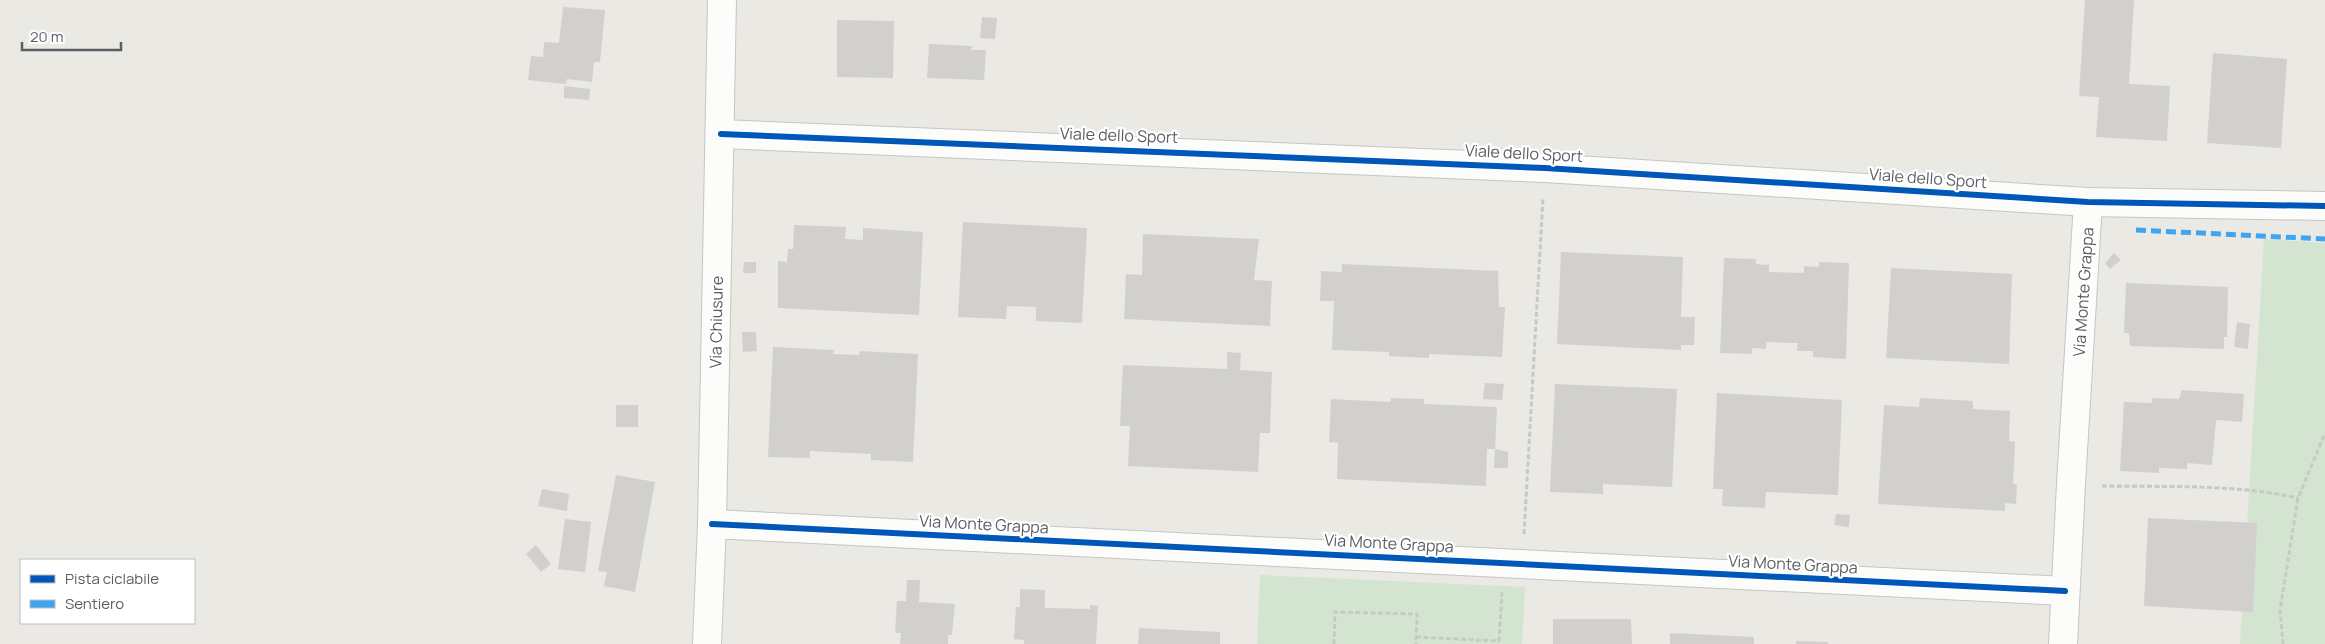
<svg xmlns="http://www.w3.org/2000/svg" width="2325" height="644" viewBox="0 0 2325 644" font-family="Manrope,sans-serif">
<rect width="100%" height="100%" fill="#eae9e4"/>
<g fill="#d3e5d0">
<path d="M2264 239 2325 243V644H2240Z"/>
<path d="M1260 575 1525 587 1522 644H1257Z"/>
</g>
<g fill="#d1d0cd">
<path d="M2085 0H2134L2129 84 2170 86 2167 141 2096 137 2099 97 2079 96Z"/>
<path d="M563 7 605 10 600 62H594L592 82 567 79 566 84 528 80 531 56 543 57 544 42 559 43Z"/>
<path d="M982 17 997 18 995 39 980 38Z"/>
<path d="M837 20 894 21 893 78 837 77Z"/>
<path d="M929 44 972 46 971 50H986L984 80 927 78Z"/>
<path d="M2213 53 2287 59 2281 148 2207 143Z"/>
<path d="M564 86 590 89 589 100 564 98Z"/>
<path d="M963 222 1087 228 1082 323 1036 321V307L1007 306 1006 319 958 317Z"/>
<path d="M794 225 846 227 845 239 863 240V228L923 232 919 315 778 308V261L787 262 788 249H793Z"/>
<path d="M1143 234 1259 239 1254 280 1272 281 1270 326 1124 319 1126 274 1142 275Z"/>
<path d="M1561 252 1683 257 1681 317H1695L1694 345H1681V350L1557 344Z"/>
<path d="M2114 253 2121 260 2110 269 2105 263Z"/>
<path d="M1724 258 1756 259V264L1769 265V272L1804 273V266L1819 267V262L1849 263 1846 359 1813 357V351H1797L1798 343 1766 342V349L1752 348V354L1720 353Z"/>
<path d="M744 262H756V273H743Z"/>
<path d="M1342 264 1498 271 1499 307H1505L1502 357 1429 354V358L1389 356V352L1332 350 1334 301H1320L1321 271 1342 272Z"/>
<path d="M1891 268 2012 274 2009 364 1886 358Z"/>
<path d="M2126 283 2228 287 2227 337H2224V349L2130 346 2129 333H2124Z"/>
<path d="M2237 322 2250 324 2248 349 2234 347Z"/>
<path d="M742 332H756L757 351 743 352Z"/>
<path d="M773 347 834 350 833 354 859 355 860 351 918 354 913 462 871 460V454L810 451V458L768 457Z"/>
<path d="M1227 352 1241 353 1240 370 1272 372 1270 433H1260L1258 472 1128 466 1130 426H1120L1123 365 1227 369Z"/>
<path d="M1485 383 1504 384 1502 400 1483 399Z"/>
<path d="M1555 384 1677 389 1672 487 1603 484V494L1550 492Z"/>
<path d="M2182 390 2244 394 2242 422 2216 420 2212 465 2187 463V469L2159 468V473L2120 471 2124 402 2152 403V398L2179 399Z"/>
<path d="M1717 393 1842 400 1838 495 1766 492 1765 508 1722 506 1723 489H1713Z"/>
<path d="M1391 398 1424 399V404L1497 407 1495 449H1487L1486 486 1337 479 1338 443 1329 442 1331 399 1391 402Z"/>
<path d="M1920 398 1973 401V409L2010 411 2009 441 2015 442 2013 484H2017L2016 504 2005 503V511L1878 504 1884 405 1919 407Z"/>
<rect x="616" y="405" width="22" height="22"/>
<path d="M1495 449 1508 452V468H1494Z"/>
<path d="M616 475 655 482 635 592 604 586 607 572 598 571Z"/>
<path d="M542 489 569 494 567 511 538 506Z"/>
<path d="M1836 514 1850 515 1849 527 1834 525Z"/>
<path d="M2148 518 2257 523 2253 612 2144 606Z"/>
<path d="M565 519 591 522 585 572 558 569Z"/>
<path d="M536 545 551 564 541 572 526 554Z"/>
<path d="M907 580H920L919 602 955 604 952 635H948V644H900L901 633H895L897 601H906Z"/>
<path d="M1020 589 1045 590V608L1090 609V605L1098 606 1096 644H1024V640L1014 639 1016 607H1020Z"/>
<path d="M1553 619H1631L1632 644H1553Z"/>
<path d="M1139 628 1220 632V644H1138Z"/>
<path d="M1670 633 1754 637V644H1670Z"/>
<path d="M1796 641 1828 642V644H1796Z"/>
</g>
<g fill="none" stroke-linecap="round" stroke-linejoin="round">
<defs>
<g id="minor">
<path d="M721 134 1545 168 2088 202 2325 206"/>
<path d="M712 524 2065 591"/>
<path d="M707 644 712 524 722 0"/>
<path d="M2063 644 2071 484 2088 202"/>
</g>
</defs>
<use href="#minor" stroke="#c5c5c5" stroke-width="30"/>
<g stroke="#c5cac7" stroke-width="3" stroke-dasharray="5 2.5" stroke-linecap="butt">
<path d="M2102 486C2167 487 2234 484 2298 498"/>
<path d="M1524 534 1543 198"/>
<path d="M1416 637 1499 641 1502 592"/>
<path d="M1334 644 1335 612 1417 614 1416 644"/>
<path d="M2283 644 2280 610 2298 498 2325 433"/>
</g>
<use href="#minor" stroke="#fcfcfb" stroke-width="28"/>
<path stroke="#40a5ee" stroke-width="5" stroke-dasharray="10 5" stroke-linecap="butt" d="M2136 230 2325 239"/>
<defs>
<g id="cycleway">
<path d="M721 134 1545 168 2088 202 2325 206"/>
<path d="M712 524 2065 591"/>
</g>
</defs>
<use href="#cycleway" stroke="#fff" stroke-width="9"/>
<use href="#cycleway" stroke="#0057b8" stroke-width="6"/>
</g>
<g text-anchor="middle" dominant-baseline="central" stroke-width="4.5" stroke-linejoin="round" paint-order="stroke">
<g font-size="16" fill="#5a5d62" stroke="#fff">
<text transform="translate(1119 135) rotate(2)">Viale dello Sport</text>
<text transform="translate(1524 153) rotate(3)">Viale dello Sport</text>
<text transform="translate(1928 178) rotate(4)">Viale dello Sport</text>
<text transform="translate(2083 292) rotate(-86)">Via Monte Grappa</text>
<text transform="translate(716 322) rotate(-89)">Via Chiusure</text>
<text transform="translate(984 524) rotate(3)">Via Monte Grappa</text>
<text transform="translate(1389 543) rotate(3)">Via Monte Grappa</text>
<text transform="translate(1793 564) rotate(3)">Via Monte Grappa</text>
</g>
</g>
<rect x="20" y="559" width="175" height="65" fill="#ffffff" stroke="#bdbec0"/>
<rect x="30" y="575" width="25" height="8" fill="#0057b8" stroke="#bdbec0"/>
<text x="65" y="584" font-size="15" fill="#5a5d62">Pista ciclabile</text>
<rect x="30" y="600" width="25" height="8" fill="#40a5ee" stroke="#bdbec0"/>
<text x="65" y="609" font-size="15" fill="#5a5d62">Sentiero</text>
<path d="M22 42v8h99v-8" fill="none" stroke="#5a5d62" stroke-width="2.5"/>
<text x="30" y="42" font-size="15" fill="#5a5d62" stroke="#ffffff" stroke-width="4" paint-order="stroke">20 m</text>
</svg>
